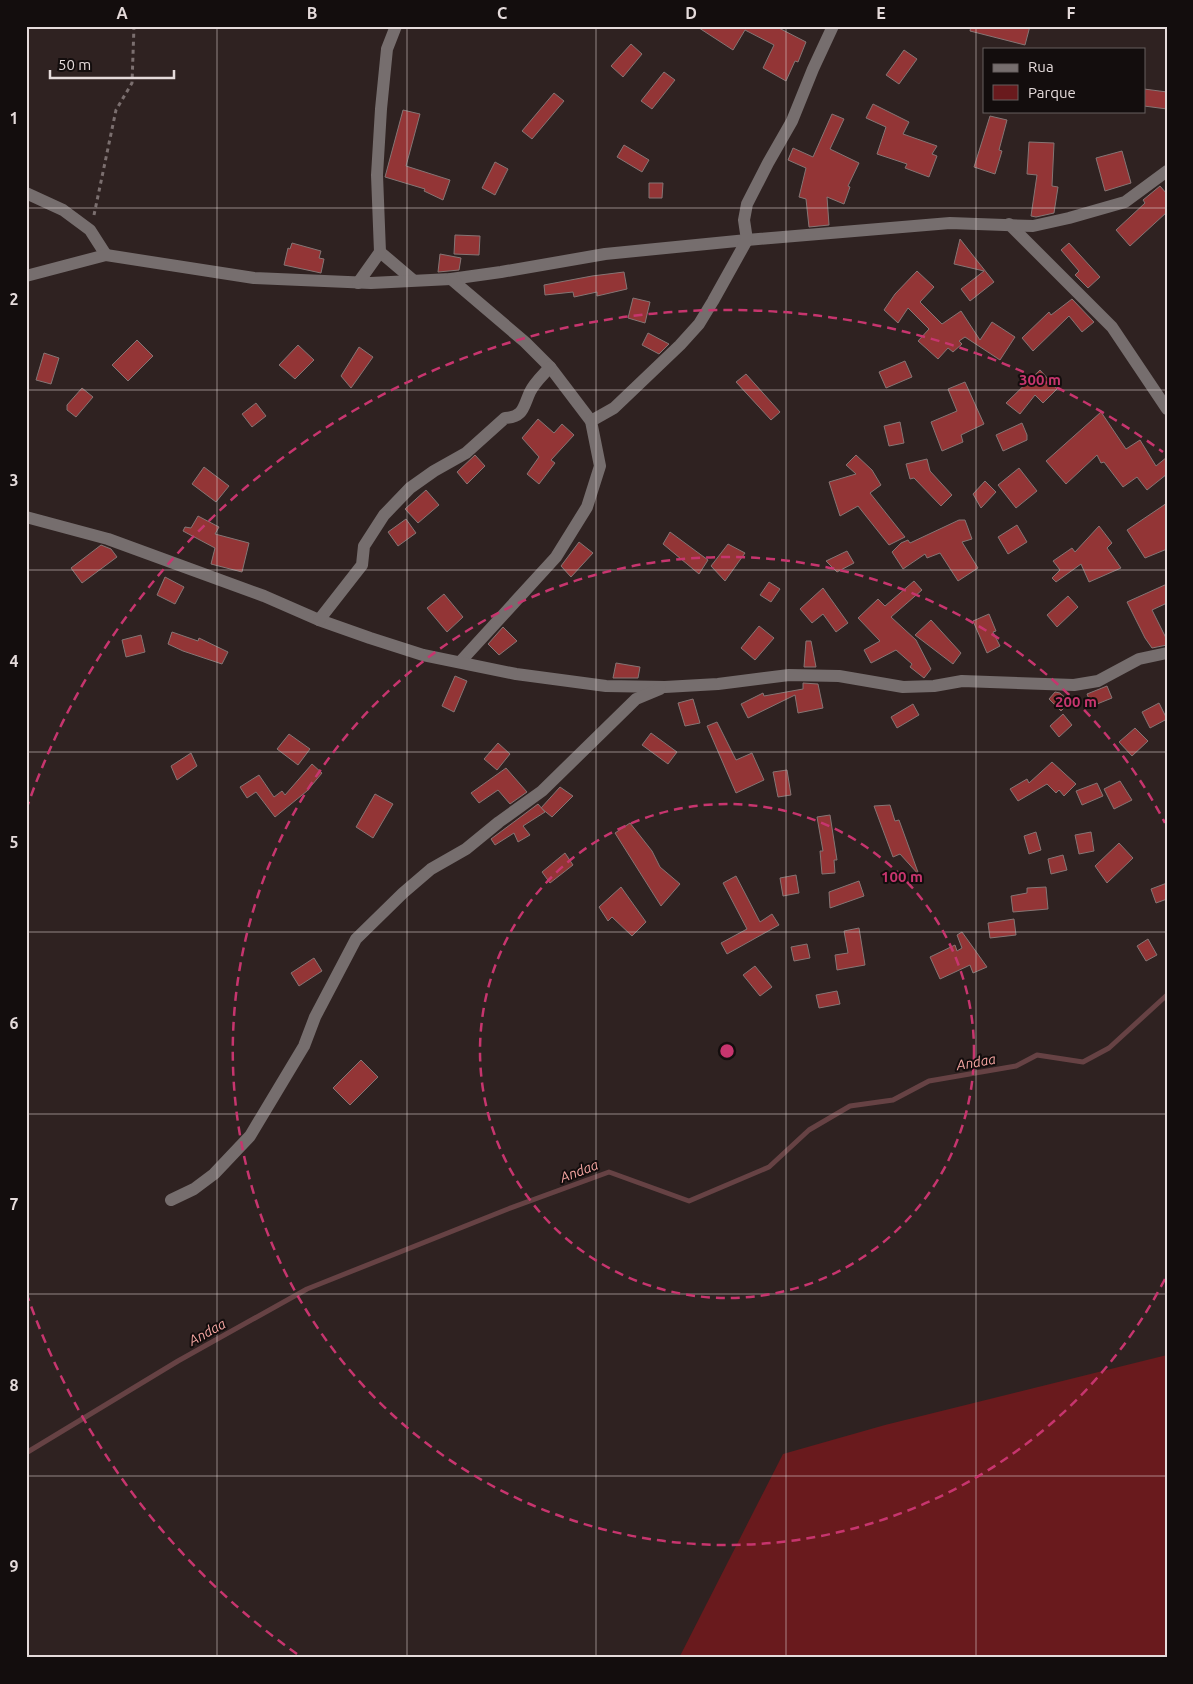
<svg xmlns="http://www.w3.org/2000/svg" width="1193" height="1684" viewBox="0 0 1193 1684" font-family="Ubuntu,sans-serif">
<rect width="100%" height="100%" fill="#2f2221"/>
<path fill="#691a1d" d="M1167 1355V1658H679L783 1454 885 1425Z"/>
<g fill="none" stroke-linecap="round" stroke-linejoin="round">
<path stroke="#664244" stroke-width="5" d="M26 1453 178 1361 307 1289 508 1209 609 1172 689 1201 769 1167 809 1130 850 1106 893 1100 929 1081 1016 1066 1037 1055 1083 1062 1109 1048 1167 995"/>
</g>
<g fill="#933536" stroke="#857574">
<path d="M696 26H775L806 42 798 62 795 61 786 81 763 68 774 45 745 30 733 50Z"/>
<path d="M971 26H1030L1025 45 970 31Z"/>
<path d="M631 44 642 54 623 77 611 66Z"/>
<path d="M904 50 917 59 899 84 886 75Z"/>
<path d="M664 72 675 80 652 109 641 101Z"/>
<path d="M1144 89 1167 92V109L1144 106Z"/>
<path d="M554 93 564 101 532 139 522 131Z"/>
<path d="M873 104 909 122 903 134 937 146 932 154 937 156 929 177 905 168 907 164 877 154 886 127 866 118Z"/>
<path d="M403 110 420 114 406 166 450 180 443 200 424 191 425 189 385 177Z"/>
<path d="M832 114 844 119 830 149 859 163 848 186 850 187 844 204 827 197 829 225 809 227 806 199 799 197 806 168 788 160 793 148 813 157Z"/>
<path d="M990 116 1007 120 999 150 1002 151 995 174 974 167Z"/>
<path d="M1029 142 1054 143 1052 186 1058 187 1054 213 1036 217 1031 216 1037 175 1027 174Z"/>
<path d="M624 145 649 160 642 172 617 157Z"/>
<path d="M1122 151 1131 183 1105 191 1096 158Z"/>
<path d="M495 162 508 169 495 195 482 188Z"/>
<path d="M649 183H663L662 198H649Z"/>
<path d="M1160 186 1167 194V212L1130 246 1116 230 1145 203 1143 200Z"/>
<path d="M455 235 480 236 479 255 454 254Z"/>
<path d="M960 239 994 282 970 301 961 289 984 271 954 264Z"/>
<path d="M292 243 321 251 319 258 324 259 321 273 284 265 288 248 290 249Z"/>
<path d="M1069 243 1100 277 1088 288 1075 275 1079 271 1061 250Z"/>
<path d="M440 254 461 258 459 270 438 272Z"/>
<path d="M917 271 934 287 920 302 942 324 961 311 980 340 992 322 1015 337 1000 360 965 337 959 341 962 344 953 352 948 348 938 359 918 341 929 329 908 308 898 323 884 310 895 294Z"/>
<path d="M624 272 627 289 597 296V292L574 297 573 292 545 295 544 285 592 276Z"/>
<path d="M633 298 650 302 645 323 628 318Z"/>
<path d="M1072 299 1094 322 1082 332 1069 316 1033 351 1022 338 1049 312 1051 315Z"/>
<path d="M648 333 669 344 659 354 642 345Z"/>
<path d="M137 340 153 356 128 381 112 365Z"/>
<path d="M298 345 314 360 295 379 279 365Z"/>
<path d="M359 347 373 357 351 388 341 376Z"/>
<path d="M44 353 59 358 51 384 36 380Z"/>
<path d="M905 361 912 377 886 388 879 372Z"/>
<path d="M1040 370 1057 389 1043 403 1035 395 1020 414 1006 403Z"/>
<path d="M746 374 780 412 771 420 736 382Z"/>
<path d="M965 382 984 424 961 435 963 442 942 451 931 422 957 411 948 389Z"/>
<path d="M82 388 93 397 76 417 67 410V405Z"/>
<path d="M256 403 266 416 252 427 242 414Z"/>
<path d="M1101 412 1126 449 1140 440 1156 466 1167 457V474L1147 490 1137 477 1123 487 1104 462 1101 463 1097 455 1066 484 1046 461Z"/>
<path d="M538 419 554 433 562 424 574 435 551 460 555 463 539 484 527 474 539 457 522 438Z"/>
<path d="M900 422 904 443 889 446 884 426Z"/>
<path d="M1022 423 1027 435V440L1003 451 996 435Z"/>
<path d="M475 455 485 466 467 484 457 472Z"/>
<path d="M856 455 872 470 881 485 870 493 905 537 889 545 858 506 840 516 829 482 856 474 846 465Z"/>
<path d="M927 459 930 471 952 495 941 506 914 478 910 479 906 464Z"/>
<path d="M204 467 229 486 216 502 192 484Z"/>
<path d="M1019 468 1037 491 1016 508 998 485Z"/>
<path d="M985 481 996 492 981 508 973 494Z"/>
<path d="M426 490 439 505 418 523 405 509Z"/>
<path d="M1167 503V549L1145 558 1127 530Z"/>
<path d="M198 516 219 527 215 534 249 543 242 572 211 564 215 548 183 531 185 527 191 528Z"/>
<path d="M406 519 416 533 398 546 388 532Z"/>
<path d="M959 520H965L972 539 962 542 978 568 958 581 940 553 927 558 925 554 903 569 892 552 901 543 908 540 910 543Z"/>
<path d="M1017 525 1027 542 1008 554 998 537Z"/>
<path d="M1099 526 1112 543 1107 548 1121 568 1089 582 1081 564 1056 582 1052 578 1060 570 1053 561 1072 548 1075 552Z"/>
<path d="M670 532 708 560 699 574 663 544Z"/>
<path d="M579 542 593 553 571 577 561 566Z"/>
<path d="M728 544 745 553 725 581 711 566Z"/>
<path d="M101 545 111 549 117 557 82 583 71 568Z"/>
<path d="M847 551 854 563 837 572 826 561Z"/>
<path d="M165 577 184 587 175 604 157 595Z"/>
<path d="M914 581 922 590 891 617 916 640 931 669 924 678 910 667 912 664 896 650 871 663 864 650 880 641 858 618 878 599 885 606Z"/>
<path d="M769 582 780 589 771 602 760 595Z"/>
<path d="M1167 584V603L1152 610 1167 640V645L1152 648 1145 638 1127 602Z"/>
<path d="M823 588 848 623 836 632 823 614 812 623 800 609Z"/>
<path d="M444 594 463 617 447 632 427 608Z"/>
<path d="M1068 596 1078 607 1057 627 1047 615Z"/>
<path d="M989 614 996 631 993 632 1000 646 987 653 973 621Z"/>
<path d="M931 620 961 653 953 664 915 635Z"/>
<path d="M759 626 774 638 755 660 741 648Z"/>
<path d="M503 627 517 641 499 655 488 644Z"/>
<path d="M172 632 198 641 199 638 228 652 222 664 183 651 168 644Z"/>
<path d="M141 635 145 652 126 657 122 640Z"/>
<path d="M806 641H811L816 667H804Z"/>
<path d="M616 663 640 667 638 678H613Z"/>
<path d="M455 676 467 681 454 712 442 706Z"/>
<path d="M803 683 818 684 823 708 798 713 795 695 748 718 741 704 763 693 764 696 803 689Z"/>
<path d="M1107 686 1112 698 1092 706 1087 694Z"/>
<path d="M1055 692 1060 693 1070 702 1061 711 1049 699Z"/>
<path d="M693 699 700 723 685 726 678 703Z"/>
<path d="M1159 703 1167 719 1150 728 1142 712Z"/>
<path d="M913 704 919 715 897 728 891 717Z"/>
<path d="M1063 714 1072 725 1059 737 1050 726Z"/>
<path d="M717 722 736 760 752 753 764 780 736 793 707 726Z"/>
<path d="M1135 728 1148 741 1132 756 1119 742Z"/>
<path d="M651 733 677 752 668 764 642 745Z"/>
<path d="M289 734 310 749 298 765 277 749Z"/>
<path d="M498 743 510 754 497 770 484 759Z"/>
<path d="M191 753 197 766 177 780 171 766Z"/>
<path d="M1052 762 1076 784 1064 796 1059 790 1056 793 1047 784 1018 801 1010 789 1027 779 1029 783Z"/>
<path d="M312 764 322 773 307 791 275 817 256 792 247 798 240 787 259 775 274 797 282 791 285 795Z"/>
<path d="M506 768 527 792 510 804 498 790 479 803 471 793Z"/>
<path d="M787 770 791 795 778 797 773 772Z"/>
<path d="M1120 781 1132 800 1114 809 1104 789Z"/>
<path d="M1097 783 1103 796 1082 805 1076 791Z"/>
<path d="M560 787 573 796 552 817 541 808Z"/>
<path d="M375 794 393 804 373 838 356 827Z"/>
<path d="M538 804 545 812 523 826 530 835 518 842 514 833 495 845 491 839Z"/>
<path d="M890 805 895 821 899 820 919 875 900 854 893 857 874 806Z"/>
<path d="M830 815 837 860H834L835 873 822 874 820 851H823L817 817Z"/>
<path d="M630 823 652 851 660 867 680 884 661 906 615 833Z"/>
<path d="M1036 832 1041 850 1029 854 1024 836Z"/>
<path d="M1091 832 1094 851 1079 854 1075 835Z"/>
<path d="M1119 843 1133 858 1107 883 1095 866Z"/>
<path d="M565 853 573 865 550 883 542 872Z"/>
<path d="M1063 855 1067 870 1051 874 1048 859Z"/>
<path d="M796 875 799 893 783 896 780 878Z"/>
<path d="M736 876 760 922 772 914 779 925 727 954 721 943 747 929 723 883Z"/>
<path d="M859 881 864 896 830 908 829 892Z"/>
<path d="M1167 883V899L1156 903 1151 889Z"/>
<path d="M621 887 646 922 632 936 612 917 608 921 599 907Z"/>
<path d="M1046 887 1048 909 1013 912 1011 896 1027 893V888Z"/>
<path d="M1014 919 1016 935 990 938 988 923Z"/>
<path d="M859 928 865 965 837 970 835 955 848 953 844 931Z"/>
<path d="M962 932 987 967 973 973 970 965 940 979 930 957 955 945 957 951 962 948 957 935Z"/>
<path d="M1148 939 1157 955 1146 961 1137 946Z"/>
<path d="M807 944 810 958 794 961 791 947Z"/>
<path d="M314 958 322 971 299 986 291 973Z"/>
<path d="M755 966 772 987 760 996 743 975Z"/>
<path d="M837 991 840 1004 819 1008 816 995Z"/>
<path d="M361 1060 378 1077 350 1105 333 1088Z"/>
</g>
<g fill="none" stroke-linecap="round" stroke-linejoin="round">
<path stroke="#7b6f6f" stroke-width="3" stroke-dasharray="4 4" stroke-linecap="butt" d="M94 215 116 110 132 83 134 26"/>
<g stroke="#766e6e" stroke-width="12">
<path d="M26 193 63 210 90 230 106 255"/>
<path d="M1009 224 1112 327 1167 409"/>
<path d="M380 252 413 280"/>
<path d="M26 276 106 255 254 278 371 283 451 279 501 272 605 254 747 240 950 223 1033 226 1069 218 1125 202 1167 171"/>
<path d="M451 279 525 342 550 367 591 421 600 466 587 507 556 557 460 662"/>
<path d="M358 283 380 252 377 175 381 109 387 49 396 26"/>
<path d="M591 421 614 408 680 345 699 324 713 301 747 240 744 220 747 204 768 163 792 121 813 69 833 26"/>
<path d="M26 517 108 539 264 596 319 620 370 638 423 655 516 674 606 686 665 687 718 684 789 675 839 676 903 687 934 686 962 681 1074 685 1098 681 1139 659 1167 653"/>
<path d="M319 620 362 565 364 546 384 515 410 488 434 471 466 453 505 418C524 417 523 407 530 392 534 383 543 375 550 367"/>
<path d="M171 1200 194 1189 214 1174 250 1136 304 1046 315 1017 356 939 403 893 431 869 466 849 499 822 542 791 636 699 660 689"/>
</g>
</g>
<path fill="none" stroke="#e5dbdb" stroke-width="1" stroke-opacity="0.55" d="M217 26V1658M407 26V1658M596 26V1658M786 26V1658M976 26V1658M26 208H1167M26 390H1167M26 570H1167M26 752H1167M26 932H1167M26 1114H1167M26 1294H1167M26 1476H1167"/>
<g fill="none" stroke="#c7356e" stroke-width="2.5" stroke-dasharray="9 6">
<circle cx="727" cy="1051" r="247"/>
<path d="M1165 1279A494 494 0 1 1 1165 823"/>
<path d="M297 1654A741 741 0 0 1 26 1292M26 810A741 741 0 0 1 1163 452"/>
</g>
<g text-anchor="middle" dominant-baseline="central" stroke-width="4" stroke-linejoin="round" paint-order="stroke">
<g font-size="14" font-style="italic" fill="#f5a6a2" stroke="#130d0d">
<text transform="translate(976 1062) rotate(-10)">Andaa</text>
<text transform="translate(579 1171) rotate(-21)">Andaa</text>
<text transform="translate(207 1332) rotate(-29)">Andaa</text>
</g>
</g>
<circle cx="727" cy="1051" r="8" fill="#c7356e" stroke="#130d0d" stroke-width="2.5"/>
<g font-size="15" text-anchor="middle" font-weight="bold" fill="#c7356e" stroke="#130d0d" stroke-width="4" stroke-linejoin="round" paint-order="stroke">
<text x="1040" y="385">300 m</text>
<text x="1076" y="707">200 m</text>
<text x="902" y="882">100 m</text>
</g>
<rect width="1193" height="1684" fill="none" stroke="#130d0d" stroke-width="55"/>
<rect x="983" y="48" width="162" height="65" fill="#130d0d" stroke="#675f5f"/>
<rect x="993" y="64" width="25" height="8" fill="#766e6e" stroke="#675f5f"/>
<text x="1028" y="72" font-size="15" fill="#e5dbdb">Rua</text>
<rect x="993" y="85" width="25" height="15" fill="#691a1d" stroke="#675f5f"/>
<text x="1028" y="98" font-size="15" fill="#e5dbdb">Parque</text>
<path d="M50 70v8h124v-8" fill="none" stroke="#e5dbdb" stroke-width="2.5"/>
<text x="58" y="70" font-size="15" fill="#e5dbdb" stroke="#130d0d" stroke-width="4" paint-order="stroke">50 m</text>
<rect x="28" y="28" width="1138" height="1628" fill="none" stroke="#e5dbdb" stroke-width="2"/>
<g font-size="16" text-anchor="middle" font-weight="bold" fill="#e5dbdb">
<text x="122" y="19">A</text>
<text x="312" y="19">B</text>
<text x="502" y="19">C</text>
<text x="691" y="19">D</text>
<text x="881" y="19">E</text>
<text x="1071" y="19">F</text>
<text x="14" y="124">1</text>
<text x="14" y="305">2</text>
<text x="14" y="486">3</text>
<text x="14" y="667">4</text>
<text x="14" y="848">5</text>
<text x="14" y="1029">6</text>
<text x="14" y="1210">7</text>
<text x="14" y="1391">8</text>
<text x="14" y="1572">9</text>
</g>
</svg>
